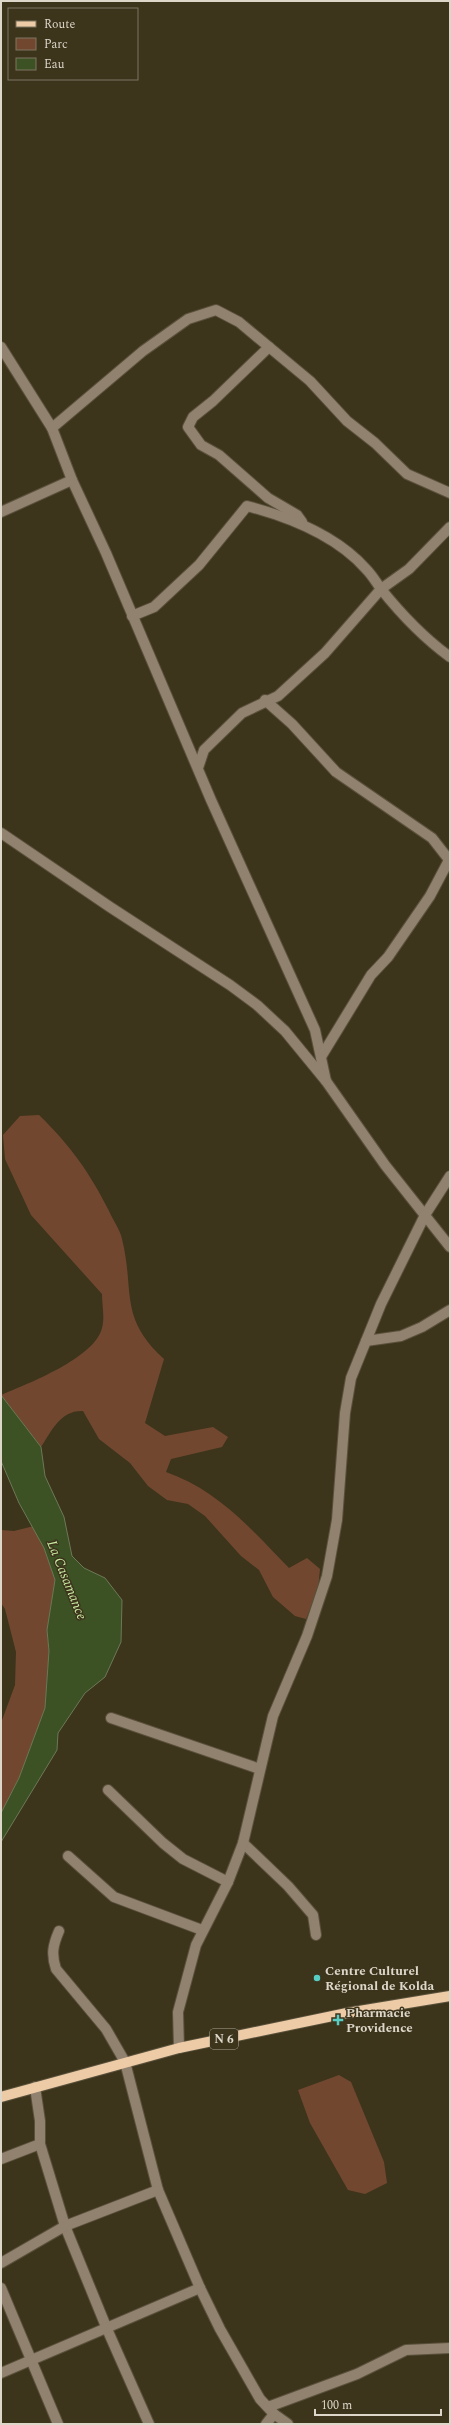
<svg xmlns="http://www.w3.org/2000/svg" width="451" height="2425" viewBox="0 0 451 2425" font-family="Spectral,serif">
<rect width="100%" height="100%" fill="#3d341c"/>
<g fill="#71482f">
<path d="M39 1115C70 1145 90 1173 109 1211 113 1220 120 1230 122 1239 135 1291 118 1317 164 1359L145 1423 165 1436 213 1427 228 1437 222 1447 171 1459 166 1472C218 1490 252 1530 289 1568L307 1558 320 1569 318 1589 306 1619 295 1616 273 1597 259 1570 241 1556 205 1516 188 1504 167 1500 148 1486 130 1463 99 1439 83 1411C61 1410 52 1430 41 1447L1 1395C27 1384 95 1358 102 1328 105 1318 102 1305 102 1294L31 1215 5 1159 3 1135 20 1116Z"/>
<path d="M34 1526 44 1548 55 1580 47 1630 49 1651 45 1708 19 1778 1 1813V1723L15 1685 16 1652 5 1609 1 1603V1530L14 1531Z"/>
<path d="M339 2075 351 2082 384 2162 387 2183 365 2194 348 2190 310 2123 298 2090Z"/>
</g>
<path fill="#3c5124" stroke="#6c7956" d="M1 1395 41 1447 45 1476 64 1517 72 1556 84 1568 105 1578 122 1600 121 1642 105 1677 85 1693 58 1733 57 1750 1 1842V1813L19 1778 45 1708 49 1651 47 1630 55 1580 44 1548 19 1503 1 1461Z"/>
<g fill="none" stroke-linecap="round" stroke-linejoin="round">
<defs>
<g id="minor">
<path d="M1 347 52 428 72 480 106 553 211 800 315 1030 326 1081"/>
<path d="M269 347 213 401 193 417 188 427 201 445 219 455 268 498 297 515 302 522"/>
<path d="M52 428 143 351 188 319 216 310 239 322 310 381 347 421 375 443 407 474 450 493"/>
<path d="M1 512 72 480"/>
<path d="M132 616 154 607 199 565 247 506C289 517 336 535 366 569 372 575 376 582 381 589 401 614 424 638 450 657"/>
<path d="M265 700 292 724 336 772 432 838 450 861"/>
<path d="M198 768 204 750 242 713 278 696 325 653 381 589 409 569 450 527"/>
<path d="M1 833 110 907 230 985 257 1005 285 1031 326 1081 385 1165 450 1247"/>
<path d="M321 1057 371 975 388 957 430 896 449 860"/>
<path d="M366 1341 401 1336 422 1327 450 1310"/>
<path d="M111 1718 260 1769"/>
<path d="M108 1790 163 1843 183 1859 228 1882"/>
<path d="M243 1843 288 1886 313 1915 316 1935"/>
<path d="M68 1856 114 1897 202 1930"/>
<path d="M59 1931C53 1945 51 1954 56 1969L106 2029 125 2062 158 2190 200 2288 220 2329 260 2399 274 2414 288 2424"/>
<path d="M179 2048 178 2012 196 1945 228 1882 243 1843 273 1716 307 1636 327 1576 337 1520 345 1413 351 1378 381 1304 425 1215 450 1176"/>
<path d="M35 2087 40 2121V2144L65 2226 107 2329 149 2424"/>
<path d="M1 2159 40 2144"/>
<path d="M1 2263 65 2226 158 2190"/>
<path d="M1 2288 58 2424"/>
<path d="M1 2373 200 2288"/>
<path d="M268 2407 357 2374 406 2350 450 2348"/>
<path d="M266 2424 274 2414"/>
</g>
<path id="major" d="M1 2097 179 2048 347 2013 450 1996"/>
</defs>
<use href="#minor" stroke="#5a513b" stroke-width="12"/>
<use href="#major" stroke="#5a513b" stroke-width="12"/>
<use href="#minor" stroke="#91816f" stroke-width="10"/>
<use href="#major" stroke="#eccba6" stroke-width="10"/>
</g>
<g fill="#56cec4" stroke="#3d341c" stroke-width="1.5">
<circle cx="317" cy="1978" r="4"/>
<path d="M336 2014h4v4h4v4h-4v4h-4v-4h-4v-4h4z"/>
</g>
<g text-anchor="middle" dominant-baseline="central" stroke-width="3" stroke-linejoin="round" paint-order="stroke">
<rect fill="#3d341c" stroke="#ada695" stroke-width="1" x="210" y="2029" width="28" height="20" rx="3"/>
<g font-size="12" font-weight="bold" fill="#ddd7c9">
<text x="224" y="2039">N 6</text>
</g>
<g font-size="13" font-weight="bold" fill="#ddd7c9" stroke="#3d341c" text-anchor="start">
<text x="325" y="1971">Centre Culturel<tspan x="325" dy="15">Régional de Kolda</tspan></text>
<text x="346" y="2013">Pharmacie<tspan x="346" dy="15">Providence</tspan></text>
</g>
<g font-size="14" font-style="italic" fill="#caeda4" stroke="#3d341c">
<text transform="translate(67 1580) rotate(68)">La Casamance</text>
</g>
</g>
<rect width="451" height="2425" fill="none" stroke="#ddd7c9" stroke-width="4"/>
<rect x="8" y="8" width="130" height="72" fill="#3d341c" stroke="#7d7561"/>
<rect x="16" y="21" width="20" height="6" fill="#eccba6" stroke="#7d7561"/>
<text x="44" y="28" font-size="12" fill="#ddd7c9">Route</text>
<rect x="16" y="38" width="20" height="12" fill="#71482f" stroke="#7d7561"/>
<text x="44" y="48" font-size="12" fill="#ddd7c9">Parc</text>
<rect x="16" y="58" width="20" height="12" fill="#3c5124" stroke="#7d7561"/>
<text x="44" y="68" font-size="12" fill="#ddd7c9">Eau</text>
<path d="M315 2409v6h126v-6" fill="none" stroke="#ddd7c9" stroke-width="2"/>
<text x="321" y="2409" font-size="12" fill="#ddd7c9" stroke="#3d341c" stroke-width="3" paint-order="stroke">100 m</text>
</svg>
